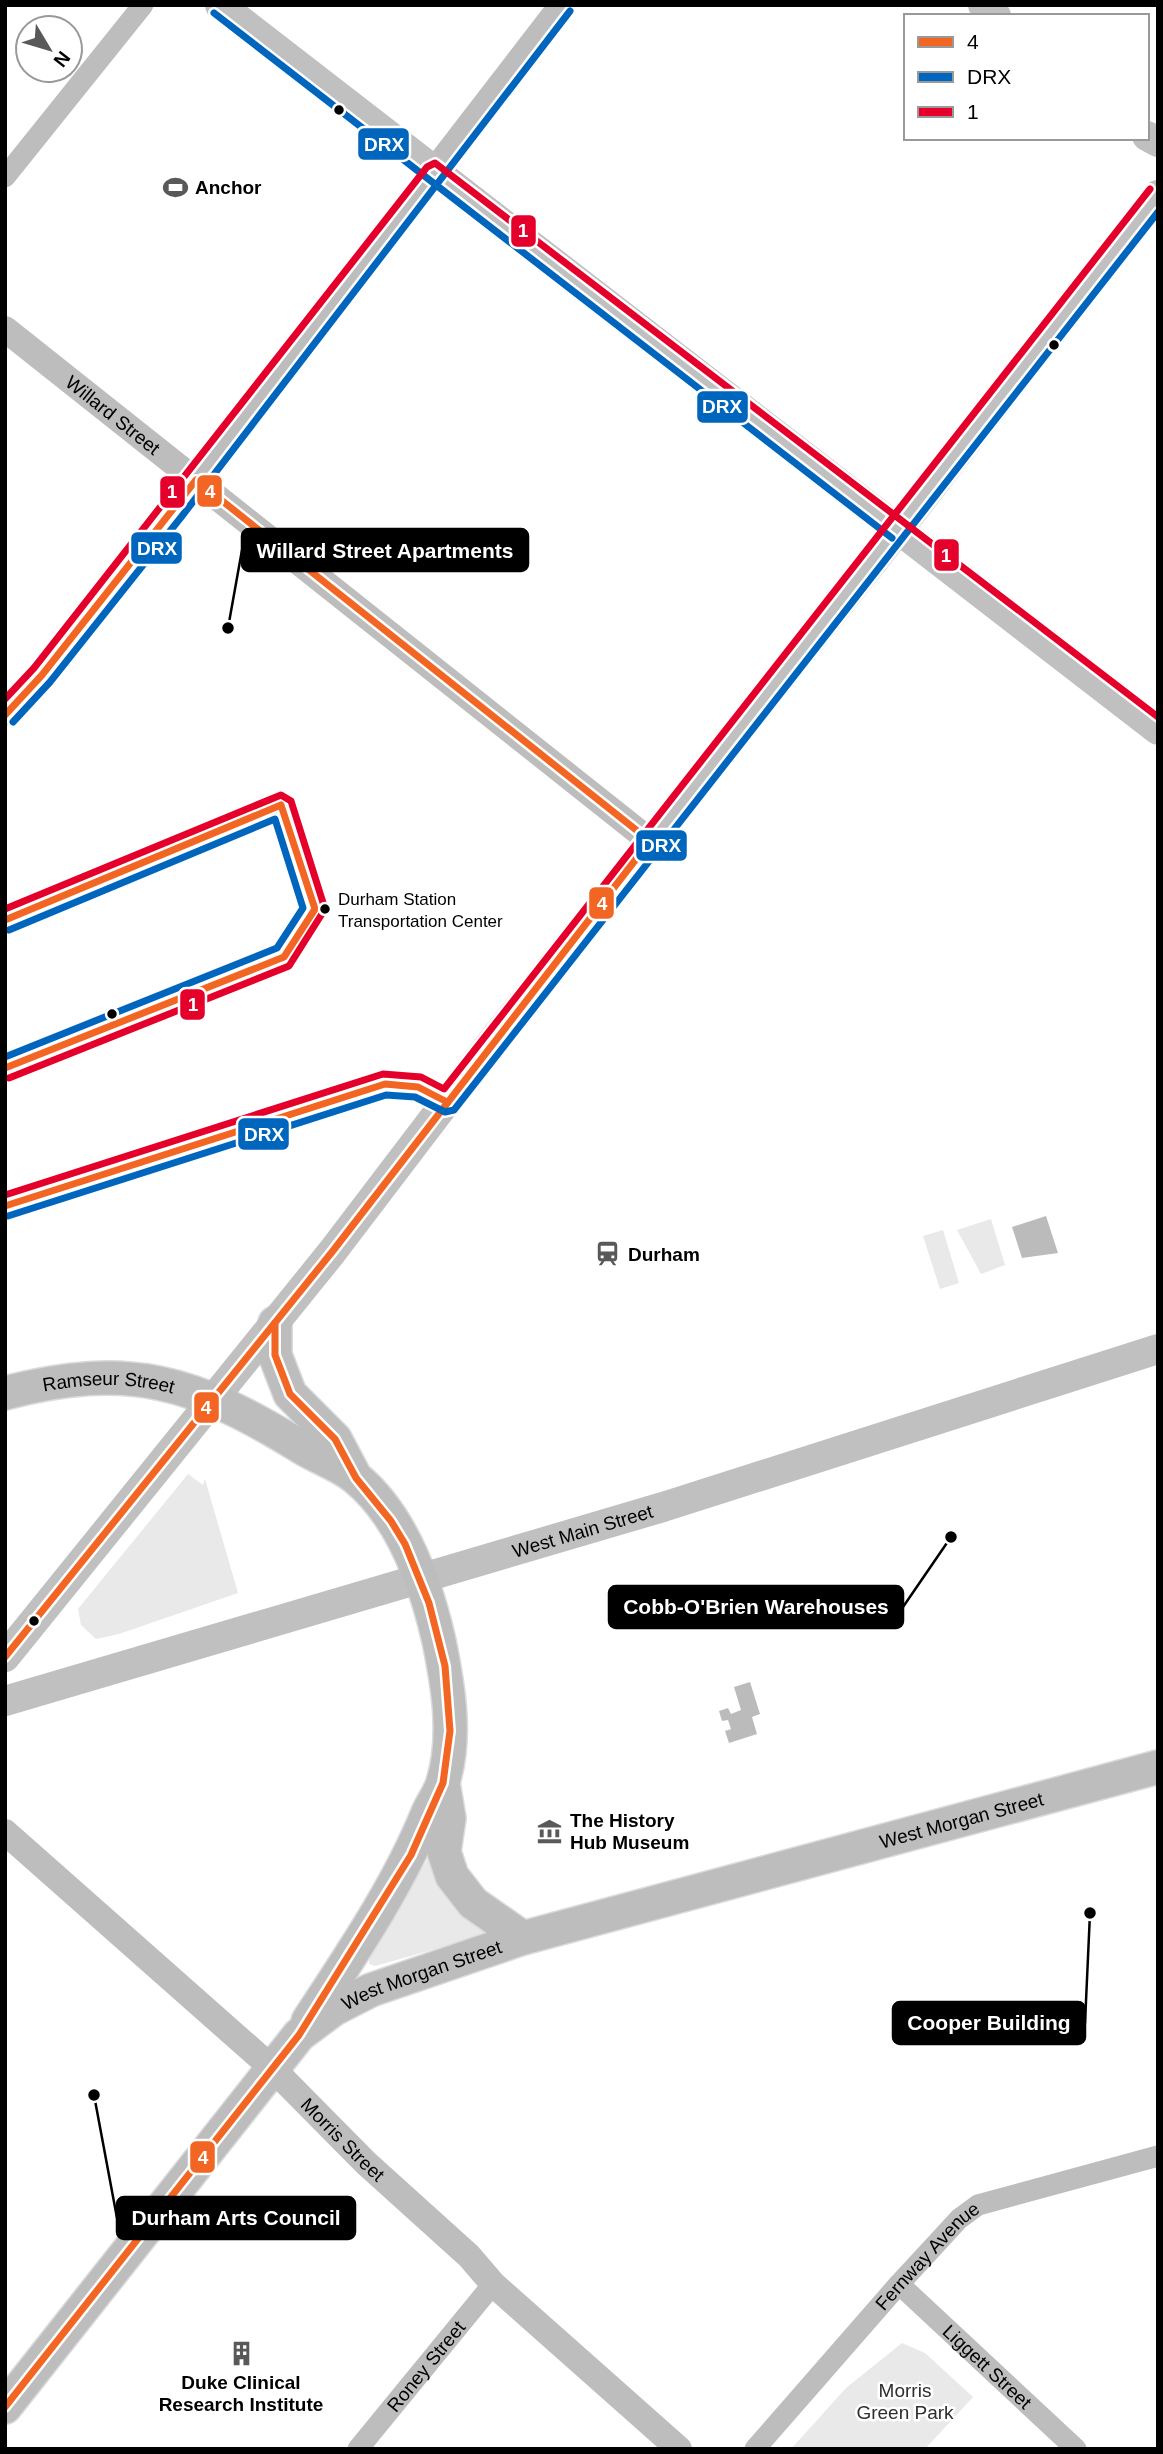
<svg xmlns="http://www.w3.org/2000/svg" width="1163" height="2454" viewBox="0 0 1163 2454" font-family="Arial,sans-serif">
<rect width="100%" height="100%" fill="#fff"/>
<g fill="#e9e9e9">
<path d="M991 1219 1005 1265 981 1274 957 1230Z"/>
<path d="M943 1230 959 1283 940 1289 923 1236Z"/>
<path d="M188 1474 203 1485 205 1479 238 1593 119 1634 96 1639 81 1625 78 1609Z"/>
<path d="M430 1855 489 1934 375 1966 369 1964 370 1954Z"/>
<path d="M902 2343 925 2353 973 2397 925 2449H791L846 2388Z"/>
</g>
<g fill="#bbb">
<path d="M1046 1216 1058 1253 1022 1258 1012 1227Z"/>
<path d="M750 1682 760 1714 752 1717 757 1734 729 1743 725 1731 731 1729 728 1720 722 1721 719 1711 728 1708 731 1714 741 1710 734 1687Z"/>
</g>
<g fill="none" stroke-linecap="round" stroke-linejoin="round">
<defs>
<g id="primary">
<path d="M275 1323V1355L290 1394 335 1439 353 1473"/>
<path id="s7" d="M5 1393C129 1361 194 1381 301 1447 318 1458 339 1464 356 1478 402 1516 426 1584 439 1641 448 1685 457 1737 443 1782 440 1794 431 1804 427 1815 397 1888 351 1955 308 2021"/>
<path d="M443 1783 449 1818 444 1852 452 1876 473 1903 523 1938"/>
<path id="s8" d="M5 2407 299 2035 334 2009 371 1990 523 1938 1158 1767"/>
</g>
</defs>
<use href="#primary" stroke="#dbdbdb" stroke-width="36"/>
<g stroke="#bdbdbd" stroke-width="21">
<path d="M5 177 143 5"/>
<path d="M5 715 42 675 196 480"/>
<path id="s1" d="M899 2284 1076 2449"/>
<path id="s2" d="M358 2449 493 2284"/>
<path id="s3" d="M755 2449 899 2284 959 2219 978 2205 1158 2156"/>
</g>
<g stroke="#bdbdbd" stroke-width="26">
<path id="s4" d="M5 329 650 841"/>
<path d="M196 480 562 5"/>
<path d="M5 1206 385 1084 418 1087 447 1102"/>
<path id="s5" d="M5 1832 273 2069 366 2163 469 2256 493 2284 679 2449"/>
</g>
<g stroke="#c0c0c0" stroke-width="30">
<path d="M220 5 1158 730"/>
<path d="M983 5 996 16"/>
<path d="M1147 136 1158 142"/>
<path d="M5 1657 332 1252 488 1047 898 530 1158 195"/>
<path id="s6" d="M5 1701 663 1507 1158 1349"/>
</g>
<use href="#primary" stroke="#bdbdbd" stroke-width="33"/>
<defs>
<g id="bus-1">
<path d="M5 715 42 675 196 480 650 841 332 1252 5 1657"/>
<path d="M5 920 281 805 315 909 284 957 5 1068"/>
<path d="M5 1206 385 1084 418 1087 447 1102"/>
<path d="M5 2407 299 2035 411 1855 443 1783 450 1731 445 1666 429 1603 405 1544 391 1521 356 1478 335 1439 290 1394 275 1355V1323"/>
</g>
<g id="bus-2">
<path d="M214 13 892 538"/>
<path d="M13 722 50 682 182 516 570 11"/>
<path d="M5 1057 277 948 303 908 275 819 9 930"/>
<path d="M8 1216 386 1095 415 1097 445 1112 454 1110 1158 212"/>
</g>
<g id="bus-3">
<path d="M5 699 34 668 427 167 435 163 1158 717"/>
<path d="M5 909 281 795 291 801 325 909 289 966 9 1078"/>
<path d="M5 1195 383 1074 421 1077 444 1089 1150 189"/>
</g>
</defs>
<use href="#bus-1" stroke="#fff" stroke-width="12"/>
<use href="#bus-2" stroke="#fff" stroke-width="12"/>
<use href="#bus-3" stroke="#fff" stroke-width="12"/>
<use href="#bus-1" stroke="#f26522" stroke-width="7"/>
<use href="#bus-2" stroke="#0065bd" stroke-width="7"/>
<use href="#bus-3" stroke="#e4002b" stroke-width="7"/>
</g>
<defs>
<symbol id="stadium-bare" viewBox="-9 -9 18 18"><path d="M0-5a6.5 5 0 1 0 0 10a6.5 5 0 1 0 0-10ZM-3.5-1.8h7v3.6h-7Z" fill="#595959" stroke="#fff" stroke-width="2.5" paint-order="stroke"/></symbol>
<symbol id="station-bare" viewBox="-9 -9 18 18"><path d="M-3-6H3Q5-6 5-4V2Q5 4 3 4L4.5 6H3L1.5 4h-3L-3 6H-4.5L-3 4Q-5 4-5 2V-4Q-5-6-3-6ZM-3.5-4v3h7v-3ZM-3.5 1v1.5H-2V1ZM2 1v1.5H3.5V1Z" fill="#595959" stroke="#fff" stroke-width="2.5" paint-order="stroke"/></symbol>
<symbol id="museum-bare" viewBox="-9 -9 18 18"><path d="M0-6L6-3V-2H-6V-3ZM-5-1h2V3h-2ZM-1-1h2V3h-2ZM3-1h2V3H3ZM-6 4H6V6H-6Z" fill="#595959" stroke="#fff" stroke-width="2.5" paint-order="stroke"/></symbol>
<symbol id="building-bare" viewBox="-9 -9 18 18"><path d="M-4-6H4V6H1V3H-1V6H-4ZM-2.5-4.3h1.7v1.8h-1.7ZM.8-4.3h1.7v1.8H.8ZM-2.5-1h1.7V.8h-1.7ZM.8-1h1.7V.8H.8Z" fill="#595959" stroke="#fff" stroke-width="2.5" paint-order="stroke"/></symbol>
</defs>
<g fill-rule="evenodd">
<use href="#stadium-bare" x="158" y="170" width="35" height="35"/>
<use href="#station-bare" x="590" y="1236" width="35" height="35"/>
<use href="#museum-bare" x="532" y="1814" width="35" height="35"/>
<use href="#building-bare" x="224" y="2336" width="35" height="35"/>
</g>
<g fill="#000" stroke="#fff" stroke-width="2.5">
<circle cx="339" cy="110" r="6"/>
<circle cx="1054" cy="345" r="6"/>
<circle cx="325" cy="909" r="6"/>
<circle cx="112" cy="1014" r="6"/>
<circle cx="34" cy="1621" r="6"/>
</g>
<g text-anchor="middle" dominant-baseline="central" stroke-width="5" stroke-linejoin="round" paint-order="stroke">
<g font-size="17" fill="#000" stroke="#fff" text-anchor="start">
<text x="338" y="899">Durham Station<tspan x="338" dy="22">Transportation Center</tspan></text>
</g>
<g font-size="19" font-weight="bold" fill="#000" stroke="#fff" text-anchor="start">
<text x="195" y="187">Anchor</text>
<text x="628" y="1254">Durham</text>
<text x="570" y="1820">The History<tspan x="570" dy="22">Hub Museum</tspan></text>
<text x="241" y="2382" text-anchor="middle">Duke Clinical<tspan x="241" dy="22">Research Institute</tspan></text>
</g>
<g font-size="19" fill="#000" stroke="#fff">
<text stroke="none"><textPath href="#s4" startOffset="138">Willard Street</textPath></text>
<text stroke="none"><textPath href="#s7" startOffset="105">Ramseur Street</textPath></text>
<text stroke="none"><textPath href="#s6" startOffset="602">West Main Street</textPath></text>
<text stroke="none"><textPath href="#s8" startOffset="1174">West Morgan Street</textPath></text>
<text stroke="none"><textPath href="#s8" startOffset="612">West Morgan Street</textPath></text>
<text stroke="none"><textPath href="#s5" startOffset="457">Morris Street</textPath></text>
<text stroke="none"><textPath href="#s3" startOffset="259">Fernway Avenue</textPath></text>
<text stroke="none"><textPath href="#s2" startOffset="107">Roney Street</textPath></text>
<text stroke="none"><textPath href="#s1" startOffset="121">Liggett Street</textPath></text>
</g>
<g font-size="19" fill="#2e2e2e" stroke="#fff">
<text x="905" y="2390">Morris<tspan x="905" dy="22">Green Park</tspan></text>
</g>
</g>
<path fill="none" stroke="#000" stroke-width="2.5" d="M228 628L242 550M951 1537L903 1607M1090 1913L1085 2023M94 2095L117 2218"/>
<g fill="#000" stroke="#fff" stroke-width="2.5">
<circle cx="228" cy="628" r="7"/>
<circle cx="951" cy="1537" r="7"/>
<circle cx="1090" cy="1913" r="7"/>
<circle cx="94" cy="2095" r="7"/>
</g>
<g fill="#000" stroke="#000" stroke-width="2.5">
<rect x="242" y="529" width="286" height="42" rx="7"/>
<rect x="609" y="1586" width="294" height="42" rx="7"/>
<rect x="893" y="2002" width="192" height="42" rx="7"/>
<rect x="117" y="2197" width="238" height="42" rx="7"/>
</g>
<g font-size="21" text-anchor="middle" font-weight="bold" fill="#fff">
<text x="385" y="558">Willard Street Apartments</text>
<text x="756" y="1614">Cobb-O'Brien Warehouses</text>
<text x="989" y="2030">Cooper Building</text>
<text x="236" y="2225">Durham Arts Council</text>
</g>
<g stroke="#fff" stroke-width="2.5">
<rect x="357" y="127" width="53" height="34" rx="7" fill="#0065bd"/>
<rect x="510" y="214" width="27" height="34" rx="7" fill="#e4002b"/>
<rect x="696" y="390" width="53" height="34" rx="7" fill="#0065bd"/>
<rect x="196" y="474" width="27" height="34" rx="7" fill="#f26522"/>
<rect x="159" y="475" width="27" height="34" rx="7" fill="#e4002b"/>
<rect x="130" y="531" width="53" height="34" rx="7" fill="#0065bd"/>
<rect x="933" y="538" width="27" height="34" rx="7" fill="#e4002b"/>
<rect x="635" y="829" width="53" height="33" rx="7" fill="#0065bd"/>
<rect x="588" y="886" width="27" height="34" rx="7" fill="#f26522"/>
<rect x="179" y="988" width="27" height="33" rx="7" fill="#e4002b"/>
<rect x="237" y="1117" width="53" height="34" rx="7" fill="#0065bd"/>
<rect x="193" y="1391" width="27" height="33" rx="7" fill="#f26522"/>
<rect x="189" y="2140" width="27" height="34" rx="7" fill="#f26522"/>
</g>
<g font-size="19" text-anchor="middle" font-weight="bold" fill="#fff">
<text x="384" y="151">DRX</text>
<text x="523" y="237">1</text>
<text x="722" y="413">DRX</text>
<text x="210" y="498">4</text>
<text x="172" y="498">1</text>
<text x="157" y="555">DRX</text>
<text x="946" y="562">1</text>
<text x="661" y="852">DRX</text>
<text x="602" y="910">4</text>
<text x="193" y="1011">1</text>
<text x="264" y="1141">DRX</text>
<text x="206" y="1414">4</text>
<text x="203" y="2164">4</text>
</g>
<rect width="1163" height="2454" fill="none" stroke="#000000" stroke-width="14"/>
<rect x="904" y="14" width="245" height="126" fill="#ffffff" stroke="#999999" stroke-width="2"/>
<rect x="918" y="37" width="35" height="10" fill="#f26522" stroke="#999999" stroke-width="2"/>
<text x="967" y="49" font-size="21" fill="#000000">4</text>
<rect x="918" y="72" width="35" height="10" fill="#0065bd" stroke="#999999" stroke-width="2"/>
<text x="967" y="84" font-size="21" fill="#000000">DRX</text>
<rect x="918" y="107" width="35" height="10" fill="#e4002b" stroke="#999999" stroke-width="2"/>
<text x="967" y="119" font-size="21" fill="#000000">1</text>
<g transform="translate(49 49) rotate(128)"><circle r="33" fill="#ffffff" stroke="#999999" stroke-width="2"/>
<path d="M0-5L12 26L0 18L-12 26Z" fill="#595959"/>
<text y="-10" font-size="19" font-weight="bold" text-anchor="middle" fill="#000000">N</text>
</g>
</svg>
